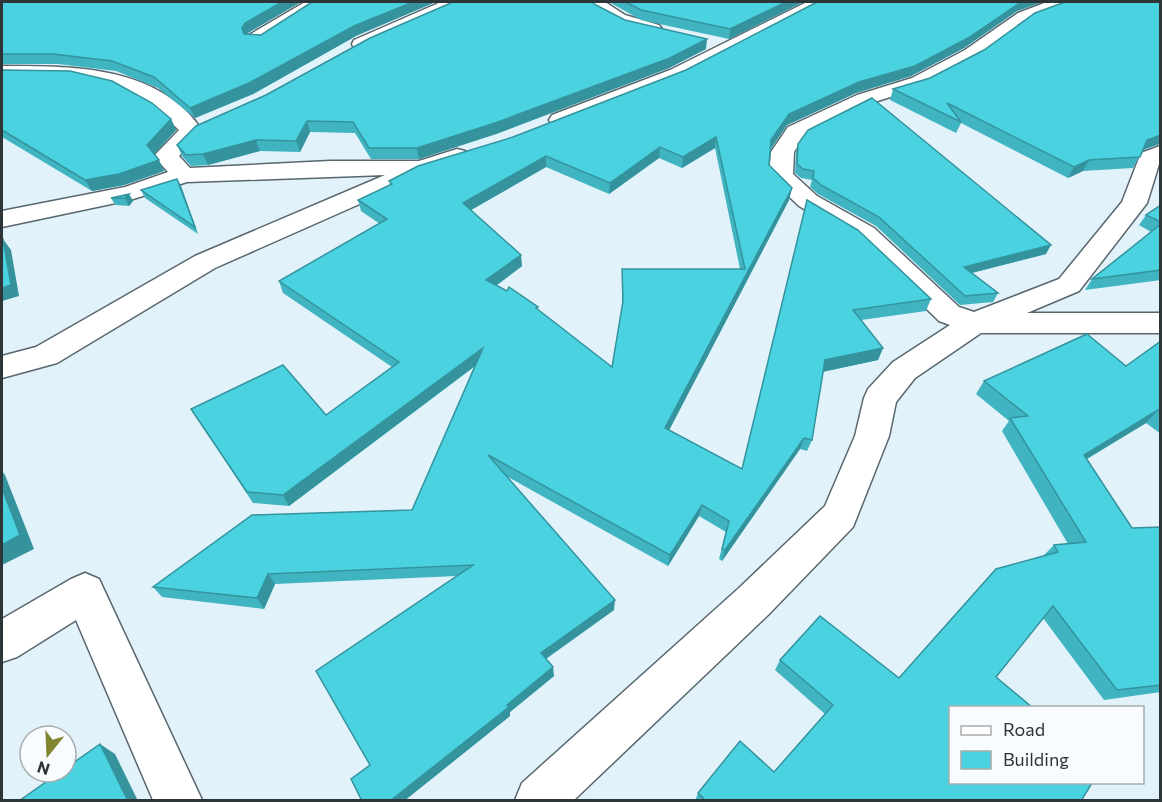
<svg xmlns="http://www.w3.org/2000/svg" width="1162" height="802" viewBox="0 0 1162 802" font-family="Commissioner,sans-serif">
<rect width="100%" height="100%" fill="#e1f2fa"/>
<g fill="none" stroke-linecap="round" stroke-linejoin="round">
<defs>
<g id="street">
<path d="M305 2H324L263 43H249L247 39 249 35Z"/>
<path d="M441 2H462L460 6 368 48H354L352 44 354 40Z"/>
<path d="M587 2H605L625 15 659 25 662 29 653 34 613 23Z"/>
<path d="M807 2H827L684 78 568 125H552L549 120 552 115 670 70Z"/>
<path d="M1047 2H1069L1067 6 1030 21 979 58 926 86 871 103 804 137 794 152 793 174 817 196 874 228 959 307 974 312 1059 279 1122 202 1141 153 1160 146V161L1147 203 1079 291 1027 313H1160V333H981L915 378 896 402 889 436 853 527 769 614 574 800H515L522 783 739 588 825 506 855 436 864 398 868 389 893 362 950 325 939 321 856 240 799 206 773 181 769 176 771 152 788 127 857 95 912 78 965 50 1018 13Z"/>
<path d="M2 66C72 66 158 65 202 130L179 156 190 168 330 161H419L457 149 465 151 469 156 465 161 419 175 416 179 215 268 57 363 2 378V356L36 347 195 256 385 175 187 182 130 200 2 227V211L125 187 168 172 154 156 179 130C123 74 76 78 2 78Z"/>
<path d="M85 573 99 579 202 800H153L76 620 17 657 2 662V619L71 579Z"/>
</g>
</defs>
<use href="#street" stroke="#58676e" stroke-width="3"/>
<use href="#street" fill="#fff" fill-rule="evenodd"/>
</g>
<g fill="#40b5c1" fill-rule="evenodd">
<path d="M2 2 248 33 247 34 356 36 253 94 195 118 158 88 116 71 58 64H2Z"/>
<path d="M609 2H803L729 39 641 20Z"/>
<path d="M817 2H1042L1017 11 964 48 911 76 856 93 787 125 771 149 769 165 792 188 789 200 669 430 742 469 807 200 931 299 926 311 861 320 883 348 878 360 823 372 812 440 807 451 800 449 722 561 719 559 726 532 699 516 668 566 506 476 614 610 546 659 554 676 510 712V716L404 801H362L370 765 457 576 275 584 264 609 162 597 153 587 412 510 474 367 289 506 253 503 191 409 326 415 392 367 283 293 279 281 380 224 361 211 358 200 390 185 389 181 513 137 686 70ZM715 148 740 269H622V306L612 367 539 310 496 286 522 266 471 210 546 167 609 194 659 158 682 168Z"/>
<path d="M1161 2V145L1159 144 1143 150 1133 168 1083 171 1068 178 961 123 956 133 890 100 893 89 930 78 984 50Z"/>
<path d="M594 4 625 20 706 49 669 68 496 134 419 159H371L355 133 310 132 300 152 260 151 208 165 191 166 182 156 177 145 266 95Z"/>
<path d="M2 70 171 119 176 130 154 154 164 171 124 185 92 191 2 137Z"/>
<path d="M798 144 1046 254 972 273 998 293 993 302 960 305 876 226 818 194 810 187 812 180 801 178 795 173 796 153Z"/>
<path d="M177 179 181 186 198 234 145 198 141 190Z"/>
<path d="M129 194 133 201 129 206 115 205 111 198Z"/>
<path d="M1161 205V280L1085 290 1092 279 1151 232 1139 225 1146 215Z"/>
<path d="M1161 341V434L1146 423 1087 459 1132 528 1161 527V692L1104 700 1043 618 996 677 1081 801H695L698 793 774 772 825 714 775 670 780 660 899 678 1044 555 1054 545 1068 544 1002 431 1009 421 976 394 984 381 1126 366Z"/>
</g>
<g fill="#34939d">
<path d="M282 2H301L248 33 245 38 242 28 245 23Z"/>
<path d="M413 2H436L356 36 253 94 195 118 190 108 354 26Z"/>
<path d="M786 2H803L729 39 730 29Z"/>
<path d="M1021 2H1042L1017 11 964 48 911 76 856 93 787 125 769 151 771 140 789 114 859 82Z"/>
<path d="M707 39 706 49 669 68 496 134 419 159 417 148Z"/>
<path d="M171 119 176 130 152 156 147 145Z"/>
<path d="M307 121 310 132 300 152 296 141Z"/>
<path d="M1161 135V142L1159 144 1140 151 1147 140Z"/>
<path d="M716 137 715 148 682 168 683 157Z"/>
<path d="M256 140 260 151 208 165 203 154Z"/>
<path d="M660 147 659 158 609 194 610 183Z"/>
<path d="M546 156V167L464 214 463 203Z"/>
<path d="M159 160 164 171 124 185 92 191 85 180Z"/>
<path d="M1089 160 1083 171 1068 178 1074 167Z"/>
<path d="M177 179 181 186 198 234 195 227Z"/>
<path d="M792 188 789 200 664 440 665 428Z"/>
<path d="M129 194 133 201 129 206 125 198Z"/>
<path d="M3 239 11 250 19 296 2 301Z"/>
<path d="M1051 245 1046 254 959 276 964 267Z"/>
<path d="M521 255 522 266 487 292 486 280Z"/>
<path d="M483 348 484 359 289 506 283 495Z"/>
<path d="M883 348 878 360 821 372 825 360Z"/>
<path d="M1158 410 1146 423 1073 467 1084 455Z"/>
<path d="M804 438 800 449 722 561 725 550Z"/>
<path d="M2 471 5 475 34 549 2 565Z"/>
<path d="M702 505 699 516 668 566 670 555Z"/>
<path d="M268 574 275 584 264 609 257 598Z"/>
<path d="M615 600 614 610 541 662V653Z"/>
<path d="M553 667 554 676 510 712V716L404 801H390Z"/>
<path d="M100 744 115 754 138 801H128Z"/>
</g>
<g fill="#4ad2e0" stroke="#34939d" stroke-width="1.5" fill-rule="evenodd">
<path d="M2 2H282L245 23 242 28 244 34 261 35 312 2H413L354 26 249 83 190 108 154 77 112 61 53 54H2Z"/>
<path d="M453 2H592L594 4 625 20 707 39 670 58 495 123 417 148H369L353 122 307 121 296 141 256 140 203 154 186 155 177 145 196 126 266 95 370 38Z"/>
<path d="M626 2H786L730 29 641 10Z"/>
<path d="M817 2H1021L968 38 915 66 859 82 789 114 771 140 769 165 792 188 665 428 742 469 807 200 858 230 931 299 853 310 883 348 825 360 812 440 804 438 725 550 722 549 729 521 702 505 670 555 488 455 615 600 541 653 553 667 507 705 509 707 390 801H362L351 779 370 765 316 671 473 565 268 574 257 598 153 587 252 515 412 510 483 348 283 495 247 492 191 409 283 365 326 415 399 362 279 281 387 219 358 200 392 184 389 181 418 166 513 137 686 70ZM716 137 745 269H622L623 301 612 367 536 308 538 307 509 287 507 291 486 280 521 255 463 203 546 156 610 183 660 147 683 157Z"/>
<path d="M1065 2H1161V135L1147 140 1140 157 1089 160 1074 167 947 103 961 122 893 89 930 78 984 50 1035 13Z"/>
<path d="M2 70 70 71 112 81 152 103 171 119 147 145 159 160 119 174 85 180 2 130Z"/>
<path d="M872 98 1051 245 964 267 998 293 965 296 879 217 821 185 813 178 814 171 803 169 797 164 798 144 808 130Z"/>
<path d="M177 179 195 227 141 190Z"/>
<path d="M129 194 125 198H111Z"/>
<path d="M1161 205V222L1146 215Z"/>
<path d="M1161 224V270L1092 279Z"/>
<path d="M2 239H3L11 285 2 288Z"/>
<path d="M1087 334 1126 366 1161 341V412L1158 410 1084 455 1132 528 1161 527V685L1117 690 1053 606 996 677 1033 708H951V783H1092L1081 801H706L698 793 740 741 774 772 833 705 780 660 820 616 899 678 996 569 1058 552 1054 545 1086 542 1010 418 1028 416 984 381Z"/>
<path d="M2 488 20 535 2 545Z"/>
<path d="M100 744 128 801H19L60 772H66V768Z"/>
</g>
<rect width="1162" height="802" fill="none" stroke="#2e3538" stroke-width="6"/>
<rect x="949" y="706" width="195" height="78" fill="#f9fcfe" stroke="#a8acaf" stroke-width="1.5"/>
<rect x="961" y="726" width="30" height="9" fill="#ffffff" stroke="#a8acaf" stroke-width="1.5"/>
<text x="1003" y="736" font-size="18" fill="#2e3538">Road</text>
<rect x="961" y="751" width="30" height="18" fill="#4ad2e0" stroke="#a8acaf" stroke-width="1.5"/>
<text x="1003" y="766" font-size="18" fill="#2e3538">Building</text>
<g transform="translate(48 754) rotate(198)"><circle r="28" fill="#f9fcfe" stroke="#a8acaf" stroke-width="1.5"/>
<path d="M0-4.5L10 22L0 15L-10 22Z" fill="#818530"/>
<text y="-9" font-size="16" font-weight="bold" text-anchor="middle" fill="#2e3538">N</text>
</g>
</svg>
